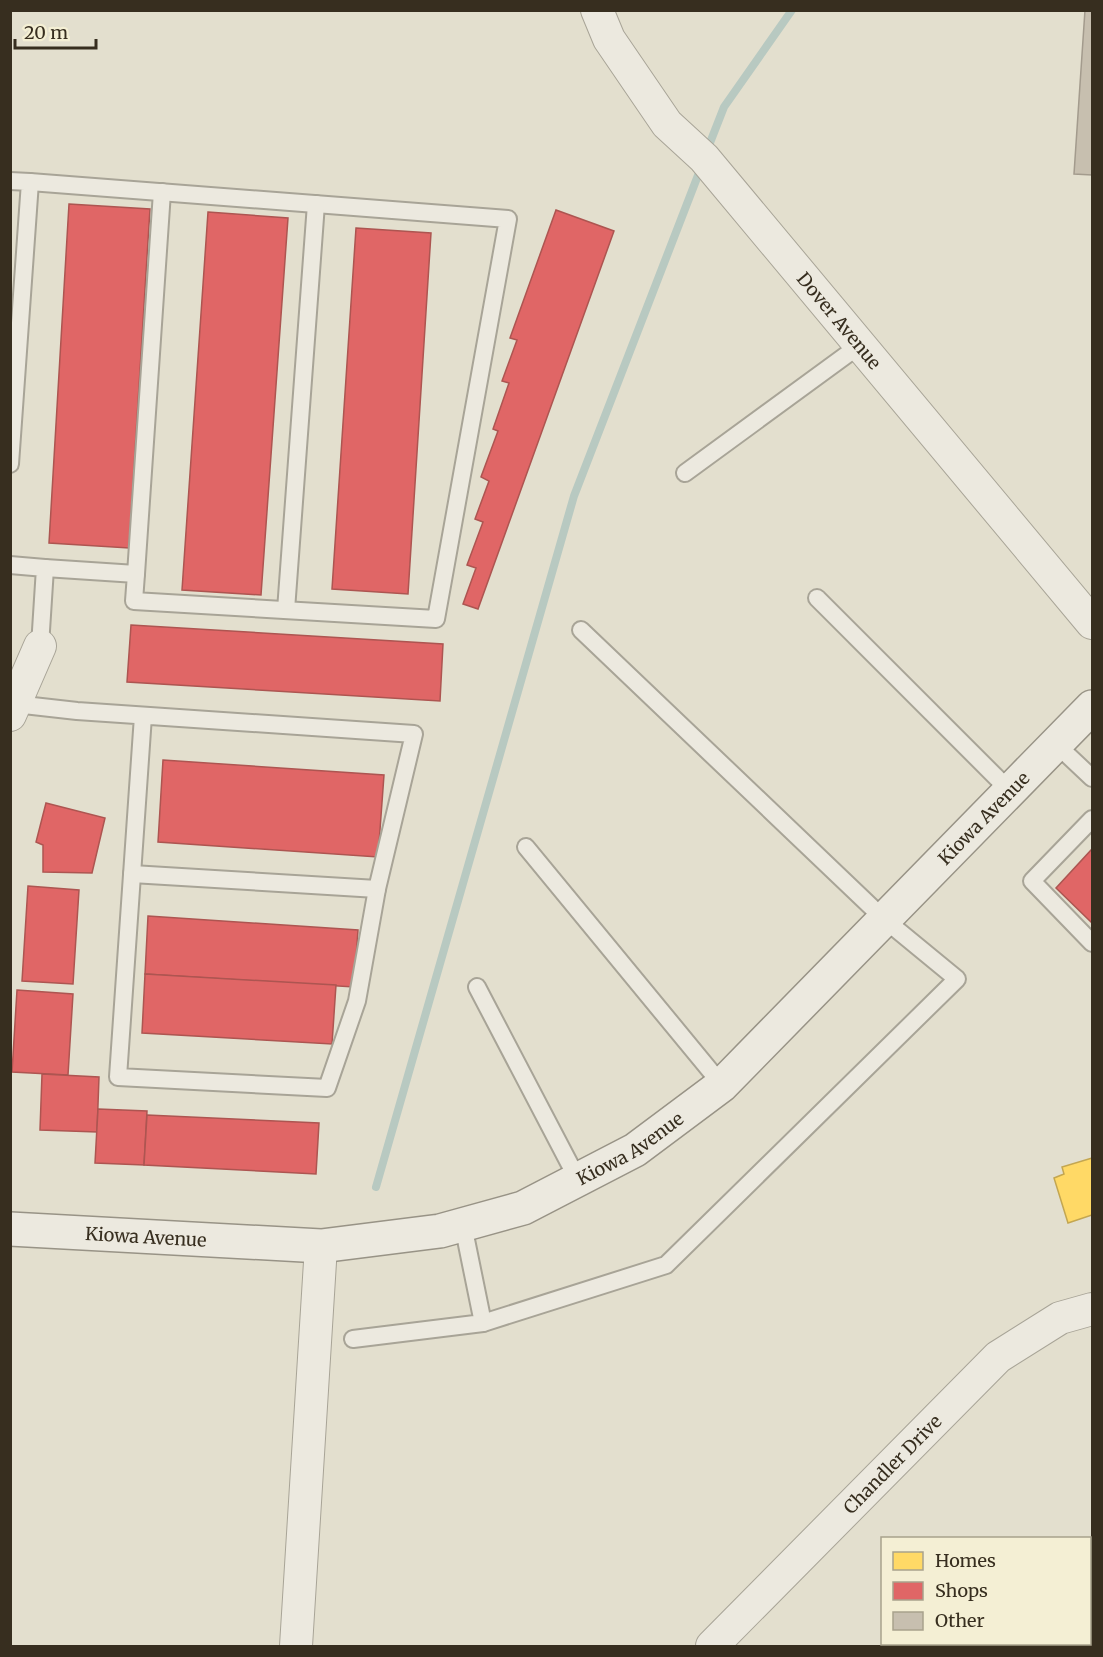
<svg xmlns="http://www.w3.org/2000/svg" width="1103" height="1657" viewBox="0 0 1103 1657" font-family="Merriweather,serif">
<rect width="100%" height="100%" fill="#e3dfce"/>
<path fill="#ffd966" stroke="#c3a651" stroke-width="1.5" d="M1092 1158V1215L1068 1223 1054 1178 1064 1174 1062 1167Z"/>
<g fill="#e06666" stroke="#ad5551" stroke-width="1.5">
<path d="M69 204 150 209 129 548 49 543Z"/>
<path d="M556 210 614 231 478 609 463 604 476 568 467 565 483 522 475 519 489 481 481 477 498 431 493 429 509 383 502 381 517 340 510 338Z"/>
<path d="M208 212 288 218 261 595 182 590Z"/>
<path d="M356 228 431 233 408 594 332 589Z"/>
<path d="M131 625 443 644 440 701 127 682Z"/>
<path d="M163 760 384 775 378 857 158 842Z"/>
<path d="M46 803 105 818 92 873 43 872V845L36 842Z"/>
<path d="M1092 849V923L1056 888Z"/>
<path d="M28 886 79 890 73 984 22 981Z"/>
<path d="M148 916 358 930 354 987 145 974Z"/>
<path d="M145 974 336 985 332 1044 142 1033Z"/>
<path d="M17 990 73 994 68 1075 12 1072Z"/>
<path d="M42 1074 99 1077 97 1132 40 1130Z"/>
<path d="M98 1109 147 1111 144 1165 95 1163Z"/>
<path d="M147 1115 319 1123 316 1174 144 1165Z"/>
</g>
<g fill="none" stroke-linecap="round" stroke-linejoin="round">
<g stroke="#b8c9c1" stroke-width="8">
<path d="M706 153 724 107 792 10"/>
<path d="M376 1187 574 496 702 165"/>
</g>
</g>
<path fill="#c7bfaf" stroke="#a39b8d" stroke-width="1.5" d="M1085 10H1092V175L1074 174Z"/>
<g fill="none" stroke-linecap="round" stroke-linejoin="round">
<defs>
<g id="lane">
<path d="M10 181 30 182 10 464"/>
<path d="M30 182 508 219 436 619 134 601 136 574 45 568"/>
<path d="M685 473 860 345"/>
<path d="M10 565 45 568 40 646"/>
<path d="M136 574 162 192"/>
<path d="M817 598 1010 791"/>
<path d="M286 610 316 204"/>
<path d="M15 704 77 711 414 734 377 889 357 1001 327 1088 118 1077 143 716"/>
<path d="M1056 744 1092 778"/>
<path d="M1092 819 1032 881 1092 943"/>
<path d="M526 847 722 1085"/>
<path d="M132 874 377 889"/>
<path d="M477 987 578 1180"/>
<path d="M483 1323 666 1265 957 979 884 919 581 630"/>
<path d="M353 1339 483 1323 463 1225"/>
</g>
<g id="street">
<path id="s1" d="M597 10 609 39 667 124 704 158 1092 623"/>
<path d="M10 715 40 646"/>
<path d="M296 1646 321 1246"/>
<path id="s2" d="M712 1646 998 1357 1060 1318 1092 1309"/>
</g>
<g id="secondary">
<path id="s3" d="M10 1229 321 1246 440 1231 523 1208 635 1150 722 1085 1092 707"/>
</g>
</defs>
<use href="#lane" stroke="#a8a497" stroke-width="20"/>
<use href="#street" stroke="#a8a497" stroke-width="34"/>
<use href="#secondary" stroke="#989386" stroke-width="36"/>
<use href="#lane" stroke="#ece9df" stroke-width="16"/>
<use href="#street" stroke="#ece9df" stroke-width="32"/>
<use href="#secondary" stroke="#ece9df" stroke-width="33"/>
</g>
<g text-anchor="middle" dominant-baseline="central" stroke-width="6" stroke-linejoin="round" paint-order="stroke">
<g font-size="18" fill="#372e1f" stroke="#f4efd4">
<text stroke="none"><textPath href="#s1" startOffset="396">Dover Avenue</textPath></text>
<text stroke="none"><textPath href="#s3" startOffset="1126">Kiowa Avenue</textPath></text>
<text stroke="none"><textPath href="#s3" startOffset="640">Kiowa Avenue</textPath></text>
<text stroke="none"><textPath href="#s3" startOffset="136">Kiowa Avenue</textPath></text>
<text stroke="none"><textPath href="#s2" startOffset="256">Chandler Drive</textPath></text>
</g>
</g>
<rect width="1103" height="1657" fill="none" stroke="#372e1f" stroke-width="24"/>
<rect x="881" y="1537" width="210" height="108" fill="#f4efd4" stroke="#a8a28c" stroke-width="1.5"/>
<rect x="893" y="1552" width="30" height="18" fill="#ffd966" stroke="#a8a28c" stroke-width="1.5"/>
<text x="935" y="1567" font-size="18" fill="#372e1f">Homes</text>
<rect x="893" y="1582" width="30" height="18" fill="#e06666" stroke="#a8a28c" stroke-width="1.5"/>
<text x="935" y="1597" font-size="18" fill="#372e1f">Shops</text>
<rect x="893" y="1612" width="30" height="18" fill="#c7bfaf" stroke="#a8a28c" stroke-width="1.5"/>
<text x="935" y="1627" font-size="18" fill="#372e1f">Other</text>
<path d="M15 39v9h81v-9" fill="none" stroke="#372e1f" stroke-width="3"/>
<text x="24" y="39" font-size="18" fill="#372e1f" stroke="#f4efd4" stroke-width="4.5" paint-order="stroke">20 m</text>
</svg>
